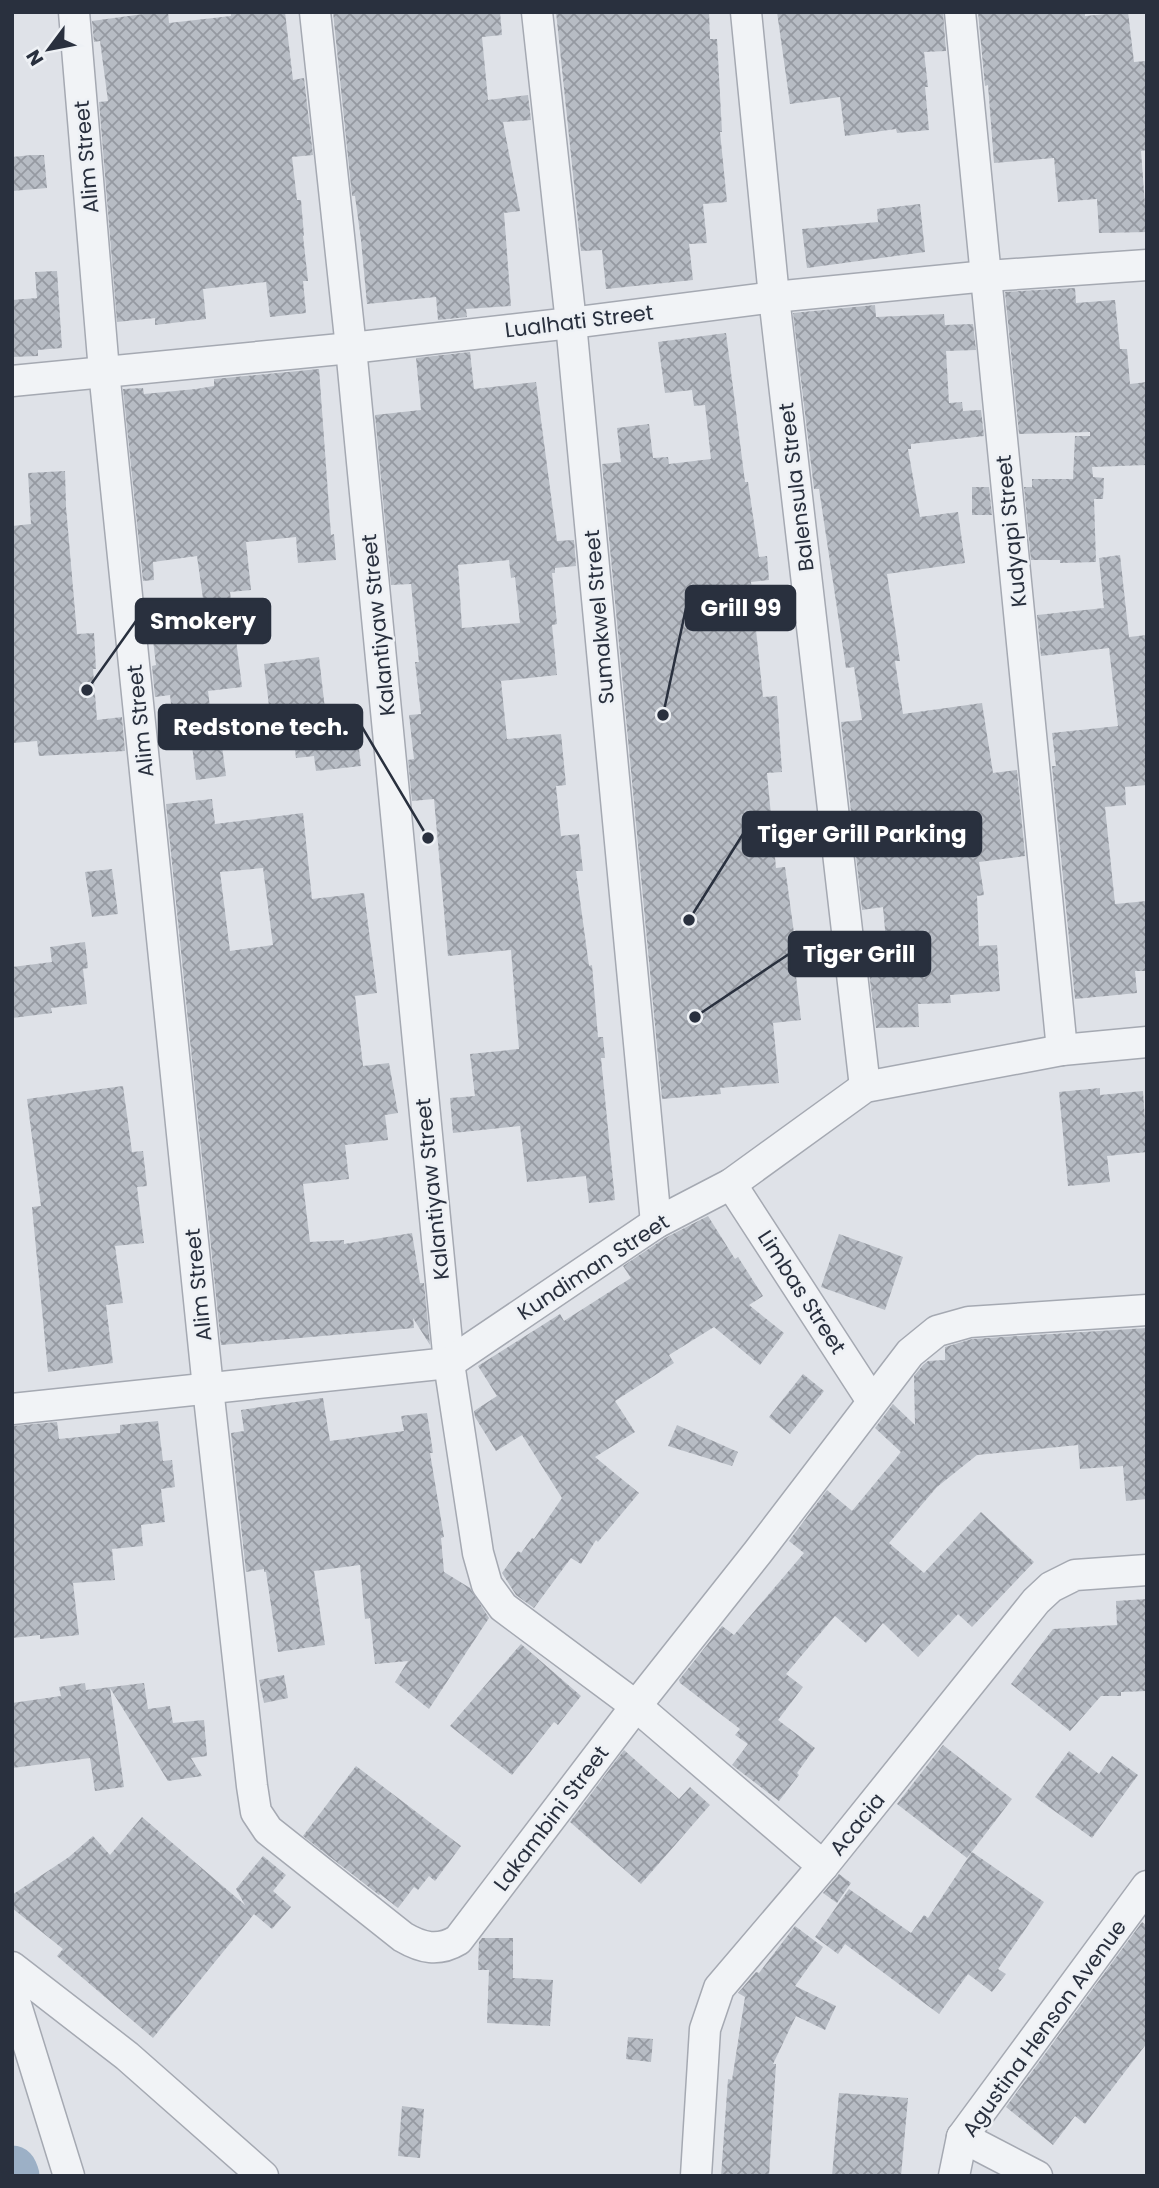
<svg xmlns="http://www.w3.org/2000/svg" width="1159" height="2188" viewBox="0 0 1159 2188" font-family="Poppins,sans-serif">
<defs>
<pattern id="building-cross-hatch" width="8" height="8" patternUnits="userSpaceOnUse" patternTransform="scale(1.75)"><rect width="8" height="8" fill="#b7bcc4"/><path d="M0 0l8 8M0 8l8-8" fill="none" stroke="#9599a1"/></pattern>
</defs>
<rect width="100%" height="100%" fill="#dfe2e8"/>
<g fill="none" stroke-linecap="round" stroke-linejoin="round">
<path stroke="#9cb0c6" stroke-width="51" d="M12 2171 14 2176"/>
</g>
<g fill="url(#building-cross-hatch)" fill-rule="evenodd">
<path d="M158 12H168L169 23 231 16V12H285L293 80 304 78 313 155 292 157 297 200H301L304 236H303L308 281H303L306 313 270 317 266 282 203 289 206 319 155 325V318L117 322 99 102 108 101 100 41 94 42 92 21Z"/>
<path d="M333 12H500L502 35 482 37 488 100 528 95 531 120 503 122 520 211 504 213 511 306 466 309 467 317 438 320 436 297 367 304 361 240 355 196H352Z"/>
<path d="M556 12H709L710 39H717L722 132H720L727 202 703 204 707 243 689 244 693 280 606 289 602 250 581 251Z"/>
<path d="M777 12H943L946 51 924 52 928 87H925L929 130 897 133 896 129 845 136 840 97 790 104Z"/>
<path d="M978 12H1085V16L1128 12 1134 62 1147 61V150L1141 151 1147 232 1099 233 1097 199 1058 202 1054 158 994 163 988 85 985 86Z"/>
<path d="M32 155H44L47 188 12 191V157Z"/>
<path d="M920 204 925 252 807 268 802 229 878 222 877 209Z"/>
<path d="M57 271 62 348 38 350V356L12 357V300L37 298 35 272Z"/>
<path d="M1075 288 1076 303 1115 300 1120 349H1127L1130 384 1147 382V465L1092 467 1093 477 1104 478 1103 499H1094L1096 562 1060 563V560H1031L1024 487H1032V479H1073L1075 436H1090V432L1019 434 1005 292Z"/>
<path d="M875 305 876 317 944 314 945 325 973 324 976 350 946 351 949 403 962 402 963 411 981 410 984 436 911 444V449H908L920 517 958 512 965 563 887 574 900 661H895L903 714 982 703 993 773 1017 770 1025 856 979 862 984 895 977 896 979 946 997 945 1000 991 950 995 951 1003 918 1004 919 1027 876 1028 868 964 888 963 883 907 862 910 841 722 862 720 854 667 846 668 819 489H814L793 313Z"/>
<path d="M726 333 745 482H748L759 557 767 556 769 580 751 582 763 697 777 696 782 772 767 773 776 868 785 867 794 933H791L801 1020 773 1023 779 1083 720 1088 721 1094 662 1099 602 464 621 462 617 428 649 424 653 458 668 457 669 464 711 459 705 405 694 406 692 390 665 393 658 342Z"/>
<path d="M470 352 474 389 536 382 557 541 574 540 576 566 555 568V573H552L557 624 552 625 557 675 501 681 507 739 561 734 566 785 556 786 561 836 579 834 583 871H576L589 966 592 965 598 1037H603L605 1058H601L615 1200 589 1203 586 1176 527 1182 520 1126 453 1133 450 1098 475 1096 470 1054 519 1049 511 950 448 956 434 799 412 801 408 760 414 759 409 715 421 714 415 662H419L411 584 391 585 375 415 421 410 416 358ZM509 560 511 578 515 577 520 623 462 628 458 565Z"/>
<path d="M319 369 331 535 334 534 336 560 298 563 296 537 246 542 251 590 230 592 242 687 208 691 214 740 221 739 226 776 196 780 191 736 175 737 170 695 155 697 152 666 156 665 153 640 208 634 197 556 153 562 154 580 143 581 123 389 143 388 144 394 196 389 214 386V379Z"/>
<path d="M65 471 66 507 77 634 94 633 96 669H93L97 720 122 717 125 751 39 756 37 741 12 743V526L31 524 28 473Z"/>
<path d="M972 487H989L992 515H972Z"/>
<path d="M1120 555 1129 637 1147 635V785L1125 787 1126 805 1105 807 1115 904 1147 901V971H1135L1137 993 1075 999 1052 766H1056L1052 733 1118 726 1109 648 1041 656 1037 615 1104 608 1099 558Z"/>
<path d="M319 657 326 718 341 716 343 734 357 732 361 766 316 771 314 756 296 758 291 720 271 723 264 664Z"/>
<path d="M212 799 215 824 303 813 312 899 364 893 377 993 355 996 363 1066 389 1063 398 1113 385 1115 388 1140 345 1145 349 1179 303 1184 310 1242 344 1240V1244L412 1233 420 1283H424L430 1345 413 1318 414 1328 221 1345 166 804ZM263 868 273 945 230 951 220 872Z"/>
<path d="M112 869 118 914 92 917 85 872Z"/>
<path d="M85 942 88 968 83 969 87 1004 51 1008 52 1013 12 1018V967L52 962 50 947Z"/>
<path d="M123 1086 132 1152 143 1151 147 1186 137 1187 144 1243 115 1246 123 1303 106 1305 113 1363 48 1372 32 1207 41 1206 27 1099Z"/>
<path d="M1100 1088V1095L1143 1091 1147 1152 1107 1156 1110 1182 1068 1186 1059 1092Z"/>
<path d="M708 1216 735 1259 738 1257 763 1296 749 1305 784 1333 760 1365 714 1327 669 1355 674 1363 615 1401 635 1432 595 1457 639 1493 598 1542 596 1540 581 1564 571 1558 534 1608 516 1595 502 1573 518 1551 521 1553 532 1538 534 1539 562 1498 522 1435 496 1451 475 1417 474 1411 497 1396 478 1366 560 1314 564 1321 631 1278 623 1266 665 1238Z"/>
<path d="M839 1234 903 1257 885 1310 821 1287Z"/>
<path d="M1147 1328V1499L1126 1501 1123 1466 1080 1469 1078 1445 977 1455 937 1487 889 1543 924 1573 981 1512 1034 1562 972 1627 958 1614 918 1657 883 1623 866 1643 835 1616 786 1674 803 1687 778 1720 815 1748 797 1773 799 1775 779 1801 732 1765 748 1744 735 1735 740 1729 680 1683 679 1680 722 1626 734 1635 804 1553 789 1541 827 1490 852 1511 901 1452 875 1428 893 1404 915 1425 914 1376 923 1365 928 1361 945 1360V1347L972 1339Z"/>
<path d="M803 1374 824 1391 790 1434 769 1417Z"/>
<path d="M323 1398 330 1441 404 1431 401 1416 427 1413 433 1453H430L444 1537 441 1538 444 1572 470 1588 489 1618 429 1709 395 1682 408 1661 375 1664 370 1618 365 1619 360 1565 314 1571 325 1645 278 1652 266 1572H264V1569L246 1572 231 1433 244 1431 241 1410Z"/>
<path d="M158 1421 163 1461 172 1460 175 1487 161 1489 165 1522 141 1525 143 1546 112 1549 115 1580 73 1583 79 1635 40 1639V1635L12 1638V1426L57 1422 59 1439 120 1433V1425Z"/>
<path d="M677 1425 738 1452 732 1466 668 1446Z"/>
<path d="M1147 1599V1691L1121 1692V1696H1101L1070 1731 1011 1684 1053 1629 1117 1625 1116 1601Z"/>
<path d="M521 1644 581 1696 558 1725 554 1722 512 1775 450 1726Z"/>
<path d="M284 1675 288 1698 264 1703 259 1680Z"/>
<path d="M85 1683 86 1690 144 1683 148 1709 170 1706 173 1723 204 1720 207 1756 191 1758 202 1776 168 1781 110 1688 124 1787 95 1791 90 1758 12 1768V1703L61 1696 59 1687Z"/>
<path d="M943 1745 1012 1799 967 1858 897 1804Z"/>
<path d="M624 1750 679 1799 690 1787 710 1805 641 1884 570 1822Z"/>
<path d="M1069 1751 1099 1774 1112 1756 1138 1775 1092 1838 1035 1797Z"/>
<path d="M356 1766 461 1846 435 1881 429 1876 418 1890 414 1887 398 1908 380 1894 379 1895 303 1836Z"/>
<path d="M142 1817 245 1905 236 1889 263 1856 286 1875 273 1891 291 1907 272 1929 254 1914 153 2038 57 1956 63 1949 12 1908V1895L69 1857 93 1836 110 1855Z"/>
<path d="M972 1852 1044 1902 998 1969 1006 1974 992 1992 968 1974 939 2014 845 1944 838 1954 815 1937 849 1889 911 1933 924 1915 928 1918Z"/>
<path d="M839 1874 851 1883 837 1903 823 1893Z"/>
<path d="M1142 1922 1147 1926V2043L1085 2124 1075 2116 1053 2145 1006 2107Z"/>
<path d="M795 1926 823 1947 795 1986 836 2006 825 2030 796 2016 773 2064H776L769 2176H721L728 2079 732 2080 745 1997 738 1993 756 1972 759 1973Z"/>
<path d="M482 1938H513V1978L553 1980 550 2026 487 2023 489 1970H478L479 1942Z"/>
<path d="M628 2037 653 2039 651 2062 626 2059Z"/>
<path d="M839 2093 908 2098 901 2176H832Z"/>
<path d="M402 2106 424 2109 420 2158 398 2156Z"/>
</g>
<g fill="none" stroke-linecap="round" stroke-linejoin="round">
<defs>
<g id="minor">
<path d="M74 12 104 371 208 1388 252 1786 256 1812 268 1830 403 1937C422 1948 438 1952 458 1940L636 1706 758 1552 910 1353 937 1331 969 1322 1147 1310"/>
<path d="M315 12 351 348 449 1363 478 1553 487 1585 503 1607 636 1706 823 1866"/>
<path d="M537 12 571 323 656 1223"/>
<path d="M746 12 774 297 865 1087"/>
<path d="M960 12 1062 1050"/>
<path d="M12 381 351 348 571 323 774 297 987 276 1147 265"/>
<path d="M731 1184 872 1401"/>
<path d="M12 1409 449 1363 656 1223 731 1184 865 1087 1062 1050 1147 1042"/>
<path d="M12 1967 127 2056 263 2176"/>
<path d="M12 1992 69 2176"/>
<path d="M962 2137 1037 2176"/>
<path d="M696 2176 705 2029 719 1988 823 1866 1036 1601 1051 1587 1075 1575 1147 1570"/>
<path d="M954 2176 962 2137 1147 1886"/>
</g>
</defs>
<use href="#minor" stroke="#a5a9b2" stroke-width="33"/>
<use href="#minor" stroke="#f1f3f6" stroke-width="30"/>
</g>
<g text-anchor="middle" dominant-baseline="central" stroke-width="5" stroke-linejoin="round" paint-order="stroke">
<g font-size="21" fill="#29303e" stroke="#eef1f5">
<text transform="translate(86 157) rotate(-95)">Alim Street</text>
<text transform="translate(579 321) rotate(-7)">Lualhati Street</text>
<text transform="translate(796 487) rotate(-97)">Balensula Street</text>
<text transform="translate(1011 531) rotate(-96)">Kudyapi Street</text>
<text transform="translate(599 617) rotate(-95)">Sumakwel Street</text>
<text transform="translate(378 625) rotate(-96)">Kalantiyaw Street</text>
<text transform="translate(140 721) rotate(-96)">Alim Street</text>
<text transform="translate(432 1189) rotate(-96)">Kalantiyaw Street</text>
<text transform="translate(593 1267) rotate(-33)">Kundiman Street</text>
<text transform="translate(198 1285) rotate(-96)">Alim Street</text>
<text transform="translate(802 1292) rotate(57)">Limbas Street</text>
<text transform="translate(551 1818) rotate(-53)">Lakambini Street</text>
<text transform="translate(857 1824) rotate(-51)">Acacia</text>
<text transform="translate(1044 2028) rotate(-54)">Agustina Henson Avenue</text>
</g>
</g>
<path fill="none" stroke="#29303e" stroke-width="2.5" d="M663 715L686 608M87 690L136 621M428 838L362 727M689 920L743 834M695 1017L789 954"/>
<g fill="#29303e" stroke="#eef1f5" stroke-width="2.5">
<circle cx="663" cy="715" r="7"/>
<circle cx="87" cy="690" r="7"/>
<circle cx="428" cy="838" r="7"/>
<circle cx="689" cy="920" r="7"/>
<circle cx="695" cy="1017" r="7"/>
</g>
<g fill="#29303e" stroke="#29303e" stroke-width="2.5">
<rect x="686" y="586" width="109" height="44" rx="7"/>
<rect x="136" y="599" width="134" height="44" rx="7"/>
<rect x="159" y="705" width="203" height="44" rx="7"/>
<rect x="743" y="812" width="238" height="44" rx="7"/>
<rect x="789" y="932" width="141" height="44" rx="7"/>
</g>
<g font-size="23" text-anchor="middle" font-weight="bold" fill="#fff">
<text x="741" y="616">Grill 99</text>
<text x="203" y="629">Smokery</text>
<text x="261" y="735">Redstone tech.</text>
<text x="862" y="842">Tiger Grill Parking</text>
<text x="859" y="962">Tiger Grill</text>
</g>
<rect width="1159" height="2188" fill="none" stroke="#29303e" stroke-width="28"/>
<g transform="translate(49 49) rotate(238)" stroke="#eef1f5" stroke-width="5" paint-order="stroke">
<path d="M0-5L12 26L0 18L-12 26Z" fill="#29303e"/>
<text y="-10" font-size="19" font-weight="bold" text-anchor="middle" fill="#29303e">N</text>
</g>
</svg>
